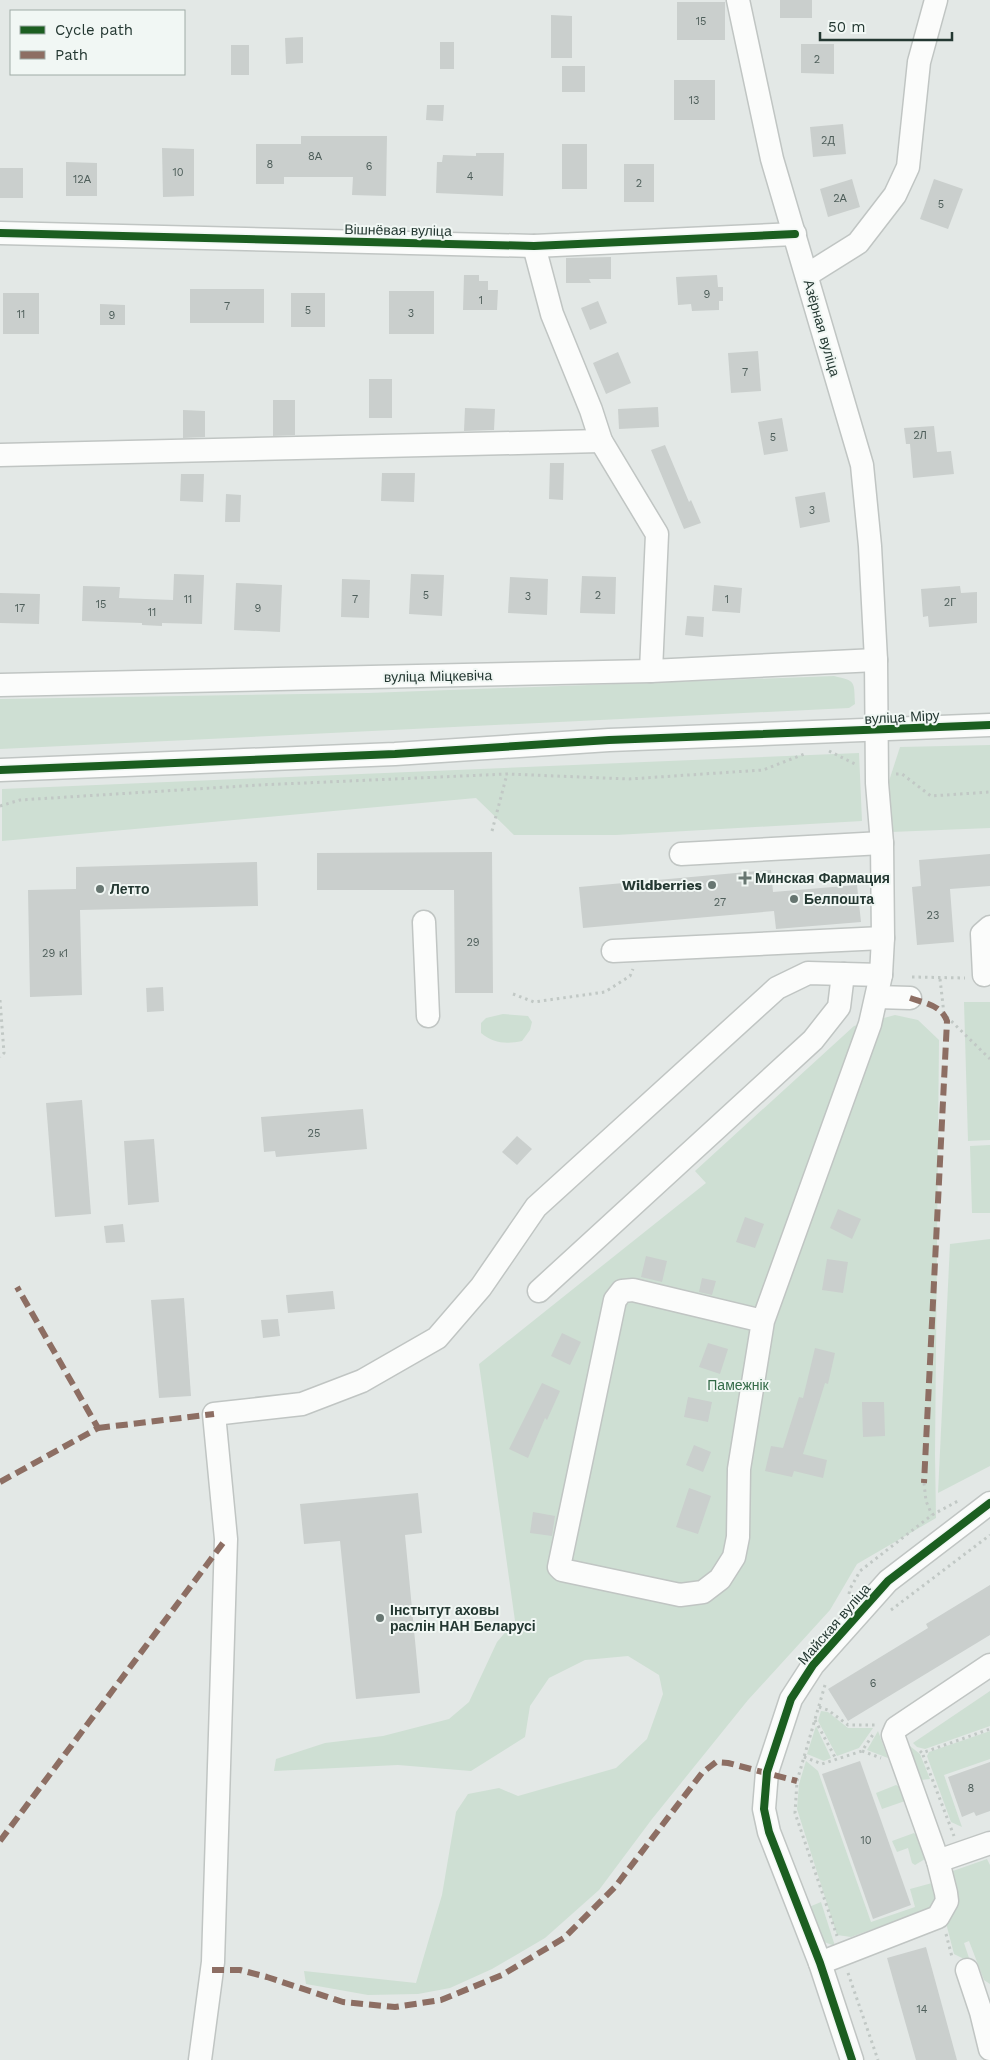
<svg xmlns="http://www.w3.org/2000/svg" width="990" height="2060" viewBox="0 0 990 2060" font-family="'Work Sans',sans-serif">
<rect width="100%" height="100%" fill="#e3e8e6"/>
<g fill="#cedfd3">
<path d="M834 676C856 681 854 681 855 704L849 708 0 749V699L368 693Z"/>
<path d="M990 745V828L891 832 889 781 900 747Z"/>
<path d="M859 753 862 821 616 835H514L476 798 2 841V789Z"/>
<path d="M964 1002H990V1140L968 1141Z"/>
<path d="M503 1014 528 1016 532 1022 530 1030 522 1041C507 1044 494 1044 481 1033V1023L486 1018Z"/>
<path d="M895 1015 918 1020 939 1040 935 1454 936 1518 857 1564 830 1610 748 1700 652 1819 599 1890 545 1938 492 1969 450 1988 418 1994 368 1995 306 1984 304 1971 416 1983 442 1895 456 1812 468 1794 499 1788 518 1796 616 1768 647 1739 663 1694 659 1675 628 1656 585 1660 549 1678 530 1706 525 1737 471 1771 398 1765 274 1771 276 1759 325 1743 383 1736 449 1719 469 1702 497 1642 515 1621 479 1364 706 1183 695 1171 854 1026Z"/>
<path d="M990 1145V1213H972L970 1146Z"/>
<path d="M990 1239V1466L938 1493 950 1244Z"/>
<path d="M990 1691V1726L925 1749 917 1747 913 1743Z"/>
<path d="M821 1711 828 1712 848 1728H873L859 1748 837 1756 818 1721Z"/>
<path d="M816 1726 831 1758 824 1761 807 1754Z"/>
<path d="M878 1731 888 1758 867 1750Z"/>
<path d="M990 1731V1759L944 1775 962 1827 951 1822 927 1756 929 1752Z"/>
<path d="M906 1743 920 1754 930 1779 921 1780Z"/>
<path d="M806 1761 818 1771 871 1922 915 1907 910 1889 932 1883 936 1898 931 1908 851 1937 837 1935 797 1809 799 1784Z"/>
<path d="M896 1785 900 1787 905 1801 882 1809 876 1793Z"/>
<path d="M914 1833 919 1838 926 1857 925 1859 915 1865 912 1863 908 1848 897 1852 892 1841Z"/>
<path d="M987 1859 990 1865V1984L984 1980 969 1941 964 1943 969 1958 964 1959 954 1954 946 1923C960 1908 953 1890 950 1872Z"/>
<path d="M821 1902 835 1946 824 1942 809 1907Z"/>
</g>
<g fill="#cacfcd">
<rect x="780" y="0" width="32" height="18"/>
<rect x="677" y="2" width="48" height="38"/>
<path d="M551 15 572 16V58H551Z"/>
<path d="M303 37V63L286 64 285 38Z"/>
<rect x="440" y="42" width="14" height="27"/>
<path d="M801 44H834V74L801 73Z"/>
<rect x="231" y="45" width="18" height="30"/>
<rect x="562" y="66" width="23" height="26"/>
<rect x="674" y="80" width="41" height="40"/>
<path d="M427 105H444L443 121 426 120Z"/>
<path d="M843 124 846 154 813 157 810 127Z"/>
<path d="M301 136H387L386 196 352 195 353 177H284V184H256V144H301Z"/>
<rect x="562" y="144" width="25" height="45"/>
<path d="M162 148 194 149V196L163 197Z"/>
<path d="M476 153H504L503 196 436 193 437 162H442L443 155 476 156Z"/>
<path d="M66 162 97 163V196H66Z"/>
<rect x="624" y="164" width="30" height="38"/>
<rect x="0" y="168" width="23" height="30"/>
<path d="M852 179 860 207 828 217 820 189Z"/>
<path d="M934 179 963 189 948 229 920 219Z"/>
<path d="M611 257V279H589L591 283H566V258Z"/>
<path d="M464 275H479V281H488V290H498L497 310H463Z"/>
<path d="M717 275 718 287H723V301H719V310L692 311 691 304 678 305 676 277Z"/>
<rect x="190" y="289" width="74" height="34"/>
<rect x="389" y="291" width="45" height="43"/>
<rect x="3" y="293" width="36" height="41"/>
<rect x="291" y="293" width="34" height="34"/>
<path d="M598 301 607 323 590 330 581 308Z"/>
<path d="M100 304 125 305V325H100Z"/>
<path d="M758 351 761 391 731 393 728 353Z"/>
<path d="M618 352 631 383 606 394 593 363Z"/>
<rect x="369" y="379" width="23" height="39"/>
<path d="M273 400H295V435L273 436Z"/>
<path d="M658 407 659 427 619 429 618 409Z"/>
<path d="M465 408 495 409 494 430 464 431Z"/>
<path d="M183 410 205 411V437L183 438Z"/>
<path d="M782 418 788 451 764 455 758 422Z"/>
<path d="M934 426 937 452 951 451 954 474 913 478 910 444H906L904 428Z"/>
<path d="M665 445 689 502 691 500 701 523 684 529 651 450Z"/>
<path d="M550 463H564L563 500 549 499Z"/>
<path d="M382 473H415L414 502 381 501Z"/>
<path d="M181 474H204L203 502 180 501Z"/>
<path d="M825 492 830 522 800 528 795 497Z"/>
<path d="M226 494 241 495 240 522H225Z"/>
<path d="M174 574 204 575 202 624 162 623V626L142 625V623L82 621 83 586 120 587 119 598 173 600Z"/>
<path d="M411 574 444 575 442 616 409 614Z"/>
<path d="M582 576 616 577 615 614 580 613Z"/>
<path d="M510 577 548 579 547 615 508 613Z"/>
<path d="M342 579 370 580 369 618 341 617Z"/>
<path d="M236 583 282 585 280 632 234 630Z"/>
<path d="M714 585 742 588 740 613 712 611Z"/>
<path d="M960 586 961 593 977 592V623L929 627 928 616 923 617 921 589Z"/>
<path d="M0 593 40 594 39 624 0 623Z"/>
<path d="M687 616 704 617 703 637 685 635Z"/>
<path d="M492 852 493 993H455L454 890H317V853Z"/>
<path d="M990 854V886L950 889 954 942 917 945 912 887 921 886 919 860Z"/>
<path d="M257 862 258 906 80 910 82 995 30 997 28 890 76 889V867Z"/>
<path d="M771 870 773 892 857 885 861 922 776 929 774 911 583 928 579 887Z"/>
<path d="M163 987 164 1011 147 1012 146 988Z"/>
<path d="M82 1100 91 1214 55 1217 46 1103Z"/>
<path d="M363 1109 367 1149 276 1157 275 1151 264 1152 261 1117Z"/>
<path d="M517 1136 532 1149 517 1165 502 1152Z"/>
<path d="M154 1139 159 1202 128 1205 124 1141Z"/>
<path d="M838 1209 861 1219 852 1239 830 1228Z"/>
<path d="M745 1217 764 1224 755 1248 736 1242Z"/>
<path d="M123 1224 125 1242 106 1243 104 1226Z"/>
<path d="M646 1256 667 1261 662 1282 641 1277Z"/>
<path d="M827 1259 848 1262 843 1293 822 1290Z"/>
<path d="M702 1278 716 1281 712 1295 699 1292Z"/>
<path d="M333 1291 335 1309 288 1313 286 1295Z"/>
<path d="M184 1298 191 1396 159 1398 151 1300Z"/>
<path d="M278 1319 280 1336 263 1338 261 1320Z"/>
<path d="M562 1333 581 1342 570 1365 551 1356Z"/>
<path d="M708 1343 728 1349 720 1374 699 1367Z"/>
<path d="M815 1348 835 1353 828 1384 825 1383 803 1454 827 1460 823 1478 794 1471 792 1477 765 1471 771 1446 783 1448 799 1397 803 1398Z"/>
<path d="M542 1383 560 1391 547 1420 545 1418 528 1458 509 1449Z"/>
<path d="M688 1397 712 1402 708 1422 684 1417Z"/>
<path d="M862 1402H884L885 1436 863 1437Z"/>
<path d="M694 1445 711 1452 703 1472 686 1465Z"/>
<path d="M689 1488 711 1496 698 1534 676 1527Z"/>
<path d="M418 1493 422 1533 405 1535 420 1693 356 1699 340 1541 304 1544 300 1504Z"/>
<path d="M533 1512 555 1516 552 1536 530 1533Z"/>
<path d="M990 1585V1635L848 1721 828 1689 928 1628 926 1624Z"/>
<path d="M860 1761 911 1905 873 1919 822 1774Z"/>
<path d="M990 1762V1811L976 1816 974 1812 962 1817 948 1777Z"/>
<path d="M926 1947 957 2060H916L887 1958Z"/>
</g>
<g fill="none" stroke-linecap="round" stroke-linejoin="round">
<defs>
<g id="minor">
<path d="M738 0 772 159 862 465 870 546 876 660 877 783 882 843 883 938 881 975 870 1024 763 1321 633 1290 622 1291 615 1300 559 1567 562 1570 680 1595 703 1592 720 1579 734 1557 738 1537 739 1469 763 1321"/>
<path d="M0 233 534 246 795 234"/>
<path d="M534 246 552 314 591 410 601 441 657 534 651 671"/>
<path d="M807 275 858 243 895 195 908 167 919 62 936 0"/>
<path d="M0 455 601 441"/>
<path d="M0 685 651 671 876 660"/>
<path d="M0 770 395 754 609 740 990 725"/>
<path d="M681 854 882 843"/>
<path d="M424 922 428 1016"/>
<path d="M613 951 883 938"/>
<path d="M984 975 982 934 990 927"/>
<path d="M877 997 910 998"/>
<path d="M539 1291 813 1040 839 1007 843 974"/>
<path d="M938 1861 990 1843"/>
<path d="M820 1963 938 1917 947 1901 946 1893 938 1861 893 1735 896 1728 990 1665"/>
<path d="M967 1970 981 2012 990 2049"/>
<path d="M200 2060 213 1962 226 1539 214 1414 302 1404 362 1381 437 1338 481 1287 536 1207 777 988 808 973 881 975"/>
<path d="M852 2060 820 1963 769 1832 764 1809 767 1772 791 1699 813 1665 888 1581 990 1503"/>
</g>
</defs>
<use href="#minor" stroke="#c0c5c3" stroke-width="25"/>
<g stroke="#c1c8c5" stroke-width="3" stroke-dasharray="2.5 4" stroke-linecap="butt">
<path d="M829 751 857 765"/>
<path d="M896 774H902L931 796 990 792"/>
<path d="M0 806 20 800 259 785 507 774 629 779 763 770 807 753"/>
<path d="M492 831 507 774"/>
<path d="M912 977 965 978"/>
<path d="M940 979 944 1014 990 1059"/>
<path d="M513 994 534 1002 605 992 630 976 633 969"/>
<path d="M0 1000 4 1053 0 1057"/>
<path d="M924 1483 926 1501 932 1515"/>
<path d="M849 1594 850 1589 860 1571 932 1515 958 1501"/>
<path d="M891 1610 990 1535"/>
<path d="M825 1685 797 1781 795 1813 837 1936"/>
<path d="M819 1707 828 1710 848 1725H876"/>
<path d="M815 1720 836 1759"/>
<path d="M862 1751 881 1758"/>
<path d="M920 1751 922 1753 990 1729"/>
<path d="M923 1755 954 1836"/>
<path d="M804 1757 822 1764 862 1751 874 1733"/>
<path d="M946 1934 952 1957"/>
<path d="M848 1973 878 2060"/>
</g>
<use href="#minor" stroke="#fbfcfb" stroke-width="22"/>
<g stroke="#8d6e63" stroke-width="6" stroke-dasharray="12 6" stroke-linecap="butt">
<path d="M910 998C925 1003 941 1005 947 1021L924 1483"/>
<path d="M98 1428 214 1414"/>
<path d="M0 1482 98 1428 17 1287"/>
<path d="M0 1841 226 1539"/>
<path d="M212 1970H240L267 1977 343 2002 395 2007 441 2000 502 1975 564 1938 615 1887 702 1773 716 1762 728 1763 797 1781"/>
</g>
<defs>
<g id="cycleway">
<path d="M0 233 534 246 795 234"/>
<path d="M0 770 395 754 609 740 990 725"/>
<path d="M852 2060 820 1963 769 1832 764 1809 767 1772 791 1699 813 1665 888 1581 990 1503"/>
</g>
</defs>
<use href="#cycleway" stroke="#f1f7f4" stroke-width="11"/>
<use href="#cycleway" stroke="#1b5e20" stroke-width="8"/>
</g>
<g fill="#677671" stroke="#f1f7f4" stroke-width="2">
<path d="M742.5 870.5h5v5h5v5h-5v5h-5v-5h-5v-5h5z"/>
<circle cx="712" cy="885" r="5"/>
<circle cx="100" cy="889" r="5"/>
<circle cx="794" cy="899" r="5"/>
<circle cx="380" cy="1618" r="5"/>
</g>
<g text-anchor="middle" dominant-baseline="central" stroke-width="4" stroke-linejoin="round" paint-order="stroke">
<g font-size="11" fill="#4e5e5a">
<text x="701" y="21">15</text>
<text x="817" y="59">2</text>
<text x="694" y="100">13</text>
<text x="828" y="140">2Д</text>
<text x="315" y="156">8А</text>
<text x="270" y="164">8</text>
<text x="369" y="166">6</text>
<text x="178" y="172">10</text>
<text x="470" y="176">4</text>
<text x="82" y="179">12А</text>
<text x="639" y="183">2</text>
<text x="840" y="198">2А</text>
<text x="941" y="204">5</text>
<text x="707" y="294">9</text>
<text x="481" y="300">1</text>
<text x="227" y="306">7</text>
<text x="308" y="310">5</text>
<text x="411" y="313">3</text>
<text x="21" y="314">11</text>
<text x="112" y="315">9</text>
<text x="745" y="372">7</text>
<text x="920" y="435">2Л</text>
<text x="773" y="437">5</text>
<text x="812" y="510">3</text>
<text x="426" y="595">5</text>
<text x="598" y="595">2</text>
<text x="528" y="596">3</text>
<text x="188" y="599">11</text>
<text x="355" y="599">7</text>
<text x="727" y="599">1</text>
<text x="950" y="602">2Г</text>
<text x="101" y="604">15</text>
<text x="20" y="608">17</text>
<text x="258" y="608">9</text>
<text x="152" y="612">11</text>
<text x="720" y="902">27</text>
<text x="933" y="915">23</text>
<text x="473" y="942">29</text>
<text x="55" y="953">29 к1</text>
<text x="314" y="1133">25</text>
<text x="873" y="1683">6</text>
<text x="971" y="1788">8</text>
<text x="866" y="1840">10</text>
<text x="922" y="2009">14</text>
</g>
<g font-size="14" fill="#243832" stroke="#f1f7f4">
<text transform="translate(398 230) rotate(1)">Вішнёвая вуліца</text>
<text transform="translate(822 328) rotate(74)">Азёрная вуліца</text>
<text transform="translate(438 676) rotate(-1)">вуліца Міцкевіча</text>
<text transform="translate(902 717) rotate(-3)">вуліца Міру</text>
<text transform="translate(834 1624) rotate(-49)">Майская вуліца</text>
</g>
<g font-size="14" font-weight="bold" fill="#243832" stroke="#f1f7f4" text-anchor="start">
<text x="755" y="878">Минская Фармация</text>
<text x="702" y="885" text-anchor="end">Wildberries</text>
<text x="110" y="889">Летто</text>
<text x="804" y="899">Белпошта</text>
<text x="390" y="1610">Інстытут аховы<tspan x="390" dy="16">раслін НАН Беларусі</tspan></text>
</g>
<g font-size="14" fill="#336a47" stroke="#f1f7f4">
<text x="738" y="1385">Памежнік</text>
</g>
</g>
<rect x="10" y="10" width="175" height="65" fill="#f1f7f4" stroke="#9faba6"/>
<rect x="20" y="26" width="25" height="8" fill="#1b5e20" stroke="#9faba6"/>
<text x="55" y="35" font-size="15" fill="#243832">Cycle path</text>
<rect x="20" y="51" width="25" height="8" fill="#8d6e63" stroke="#9faba6"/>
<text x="55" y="60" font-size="15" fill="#243832">Path</text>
<path d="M820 32v8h132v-8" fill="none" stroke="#243832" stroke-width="2.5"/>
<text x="828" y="32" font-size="15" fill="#243832" stroke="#f1f7f4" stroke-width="4" paint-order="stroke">50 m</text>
</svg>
